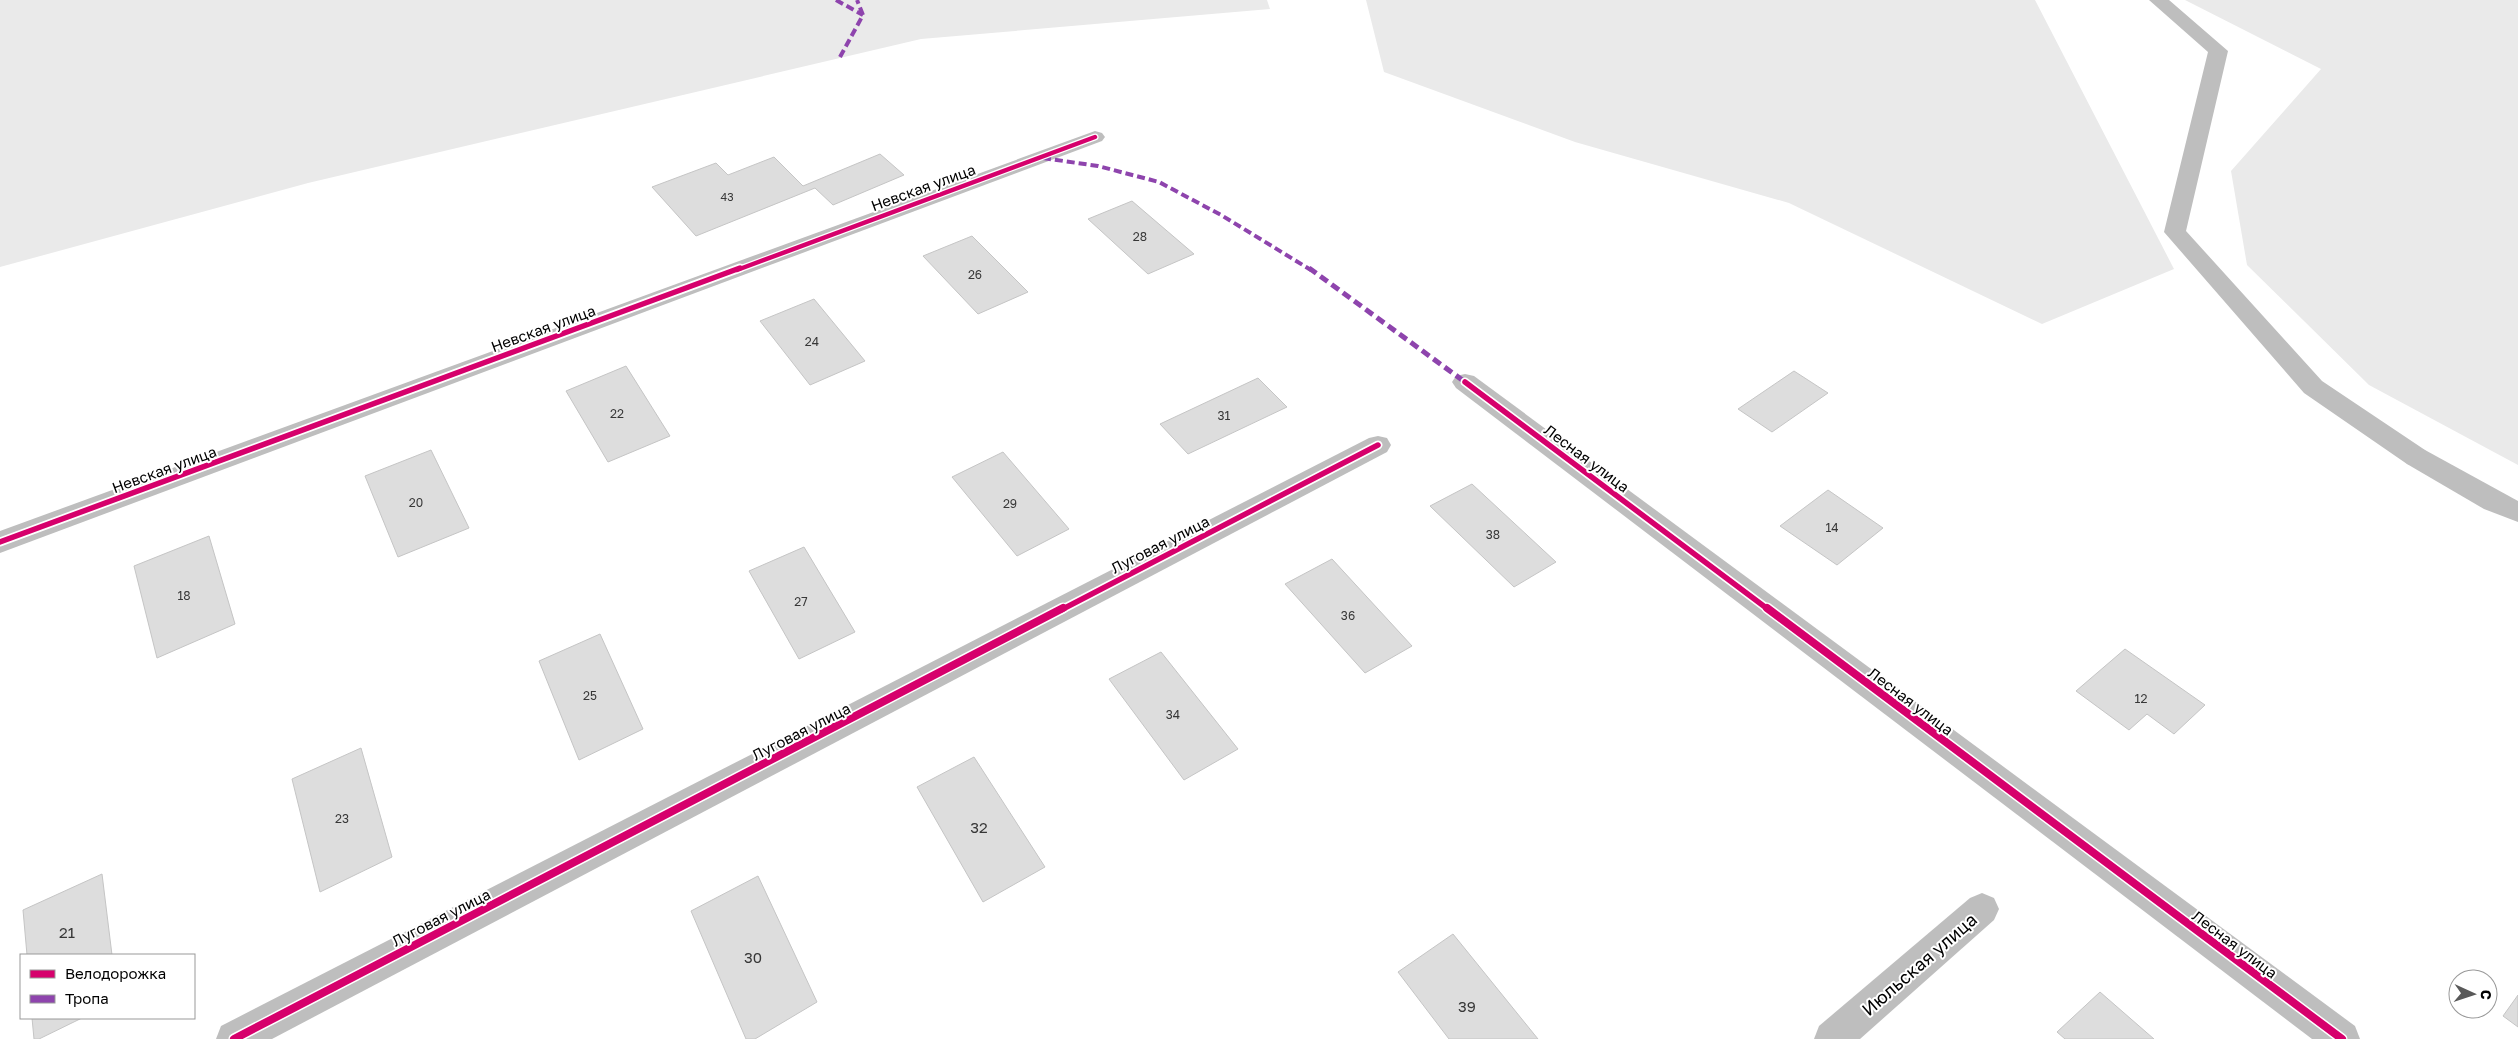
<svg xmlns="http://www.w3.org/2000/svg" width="2518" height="1039" viewBox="0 0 2518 1039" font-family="'Golos Text',sans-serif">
<rect width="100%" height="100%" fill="#fff"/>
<g fill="#eaeaea">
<path d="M0 0H1267L1270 9 921 39 308 183 0 267Z"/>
<path d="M1366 0H2035L2174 269 2042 324 1789 203 1575 142 1384 72Z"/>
<path d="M2185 0H2518V465L2369 385 2247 265 2231 171 2321 69Z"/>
</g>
<g fill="#ddd" stroke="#c5c5c5">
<path d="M880 154 904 175 833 205 815 188 696 236 652 187 716 163 728 175 774 157 803 186Z"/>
<path d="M1132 201 1194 254 1148 274 1088 219Z"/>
<path d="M972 236 1028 292 978 314 923 256Z"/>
<path d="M814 299 865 361 810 385 760 321Z"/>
<path d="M626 366 670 436 608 462 566 391Z"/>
<path d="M1794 371 1828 393 1772 432 1738 409Z"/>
<path d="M1258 378 1287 407 1188 454 1160 424Z"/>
<path d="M431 450 469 528 398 557 365 476Z"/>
<path d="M1003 452 1069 529 1017 556 952 477Z"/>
<path d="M1472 484 1556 562 1514 587 1430 506Z"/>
<path d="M1828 490 1883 528 1837 565 1780 526Z"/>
<path d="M209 536 235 624 157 658 134 566Z"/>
<path d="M804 547 855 632 799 659 749 571Z"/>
<path d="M1332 559 1412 646 1365 673 1285 584Z"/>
<path d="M600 634 643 729 579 760 539 661Z"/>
<path d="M2125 649 2205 705 2174 734 2147 714 2129 730 2076 691Z"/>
<path d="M1161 652 1238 749 1184 780 1109 679Z"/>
<path d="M361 748 392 857 320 892 292 779Z"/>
<path d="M974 757 1045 867 983 902 917 787Z"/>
<path d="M102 874 112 955H27L23 910Z"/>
<path d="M758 876 817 1002 755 1039H746L691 911Z"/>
<path d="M1453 934 1538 1039H1449L1398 972Z"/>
<path d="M2100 992 2154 1039H2065L2057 1032Z"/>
<path d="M2518 995V1027L2503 1016Z"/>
<path d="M32 1018H82L39 1039H34Z"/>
</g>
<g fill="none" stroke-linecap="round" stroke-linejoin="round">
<path fill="#bebebe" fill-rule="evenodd" d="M2149 0H2169L2228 51 2186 231 2322 381 2425 450 2429 457 2425 464 2416 466 2407 464 2304 393 2164 232 2208 52Z"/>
<g fill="#bebebe" fill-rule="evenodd">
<path d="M1095 131 1102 133 1105 137 1102 141 0 553V531Z"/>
<path d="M1465 374 1474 376 2355 1026 2360 1039H2312L1456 388 1452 382 1456 376Z"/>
<path d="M1378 436 1387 438 1391 445 1387 452 272 1039H216L221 1026 1369 438Z"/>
<path d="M2416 448 2425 450 2518 501V522L2484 509 2407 464 2403 457 2407 450Z"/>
<path d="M1982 893 1994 898 1999 909 1994 920 1860 1039H1814L1819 1026 1970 898Z"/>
</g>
<g stroke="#8e44ad" stroke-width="4" stroke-dasharray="8 4" stroke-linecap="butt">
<path d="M836 0 863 15"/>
<path d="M840 57 863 15 857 0"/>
<path d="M1043 158 1098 166 1159 182 1221 215 1311 270"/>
</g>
<path stroke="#8e44ad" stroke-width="5" stroke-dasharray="9 5" stroke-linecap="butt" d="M1309 268 1465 382"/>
<defs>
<path id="cycleway-far2" d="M737 270 1095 137"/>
<g id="cycleway-far1">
<path d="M1465 382 1769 610"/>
<path d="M0 542 740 268"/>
<path d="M1061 610 1378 445"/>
</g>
<g id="cycleway">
<path d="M1767 608 2342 1039"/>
<path d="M234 1039 1063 608"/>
</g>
</defs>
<use href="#cycleway-far2" stroke="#fff" stroke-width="7"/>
<use href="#cycleway-far1" stroke="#fff" stroke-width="9"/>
<use href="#cycleway" stroke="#fff" stroke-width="11"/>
<use href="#cycleway-far2" stroke="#d6006c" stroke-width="4.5"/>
<use href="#cycleway-far1" stroke="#d6006c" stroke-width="5.5"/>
<use href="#cycleway" stroke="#d6006c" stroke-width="8"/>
</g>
<g text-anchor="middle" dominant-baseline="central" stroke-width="4" stroke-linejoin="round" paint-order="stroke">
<g font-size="11" fill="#373737">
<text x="727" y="196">43</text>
</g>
<g font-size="12" fill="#373737">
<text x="1140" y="236">28</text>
<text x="975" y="274">26</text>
<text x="812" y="341">24</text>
<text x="617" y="413">22</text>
<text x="1224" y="415">31</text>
<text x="416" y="502">20</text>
<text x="1010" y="503">29</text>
<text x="1832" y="527">14</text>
<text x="1493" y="534">38</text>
<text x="184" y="595">18</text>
<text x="801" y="601">27</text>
<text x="1348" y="615">36</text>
<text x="590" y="695">25</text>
<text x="2141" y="698">12</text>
<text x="1173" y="714">34</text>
<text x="342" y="818">23</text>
</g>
<g font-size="15" fill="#000" stroke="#fff">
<text transform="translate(923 187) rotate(-20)">Невская улица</text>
<text transform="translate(543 328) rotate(-20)">Невская улица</text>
<text transform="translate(1587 458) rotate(37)">Лесная улица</text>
<text transform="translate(164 469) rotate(-20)">Невская улица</text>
<text transform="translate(1160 544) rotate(-27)">Луговая улица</text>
<text transform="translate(1911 701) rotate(37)">Лесная улица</text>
<text transform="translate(801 731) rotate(-27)">Луговая улица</text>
<text transform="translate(441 917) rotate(-27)">Луговая улица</text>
<text transform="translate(2235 944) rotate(37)">Лесная улица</text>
</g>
<g font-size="15" fill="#373737">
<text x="979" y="827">32</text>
<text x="67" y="932">21</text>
<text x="753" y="957">30</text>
<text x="1467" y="1006">39</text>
</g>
<g font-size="18" fill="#000" stroke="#fff">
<text transform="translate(1919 964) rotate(-41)">Июльская улица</text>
</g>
</g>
<rect x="20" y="954" width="175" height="65" fill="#ffffff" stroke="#999999"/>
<rect x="30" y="970" width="25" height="8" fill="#d6006c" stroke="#999999"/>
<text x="65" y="979" font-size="15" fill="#000000">Велодорожка</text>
<rect x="30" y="995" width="25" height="8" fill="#8e44ad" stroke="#999999"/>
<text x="65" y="1004" font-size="15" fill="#000000">Тропа</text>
<g transform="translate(2473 994) rotate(93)"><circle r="24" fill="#ffffff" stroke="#999999"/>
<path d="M0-4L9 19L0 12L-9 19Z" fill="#595959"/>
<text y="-8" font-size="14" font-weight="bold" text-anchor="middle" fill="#000000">С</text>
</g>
</svg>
